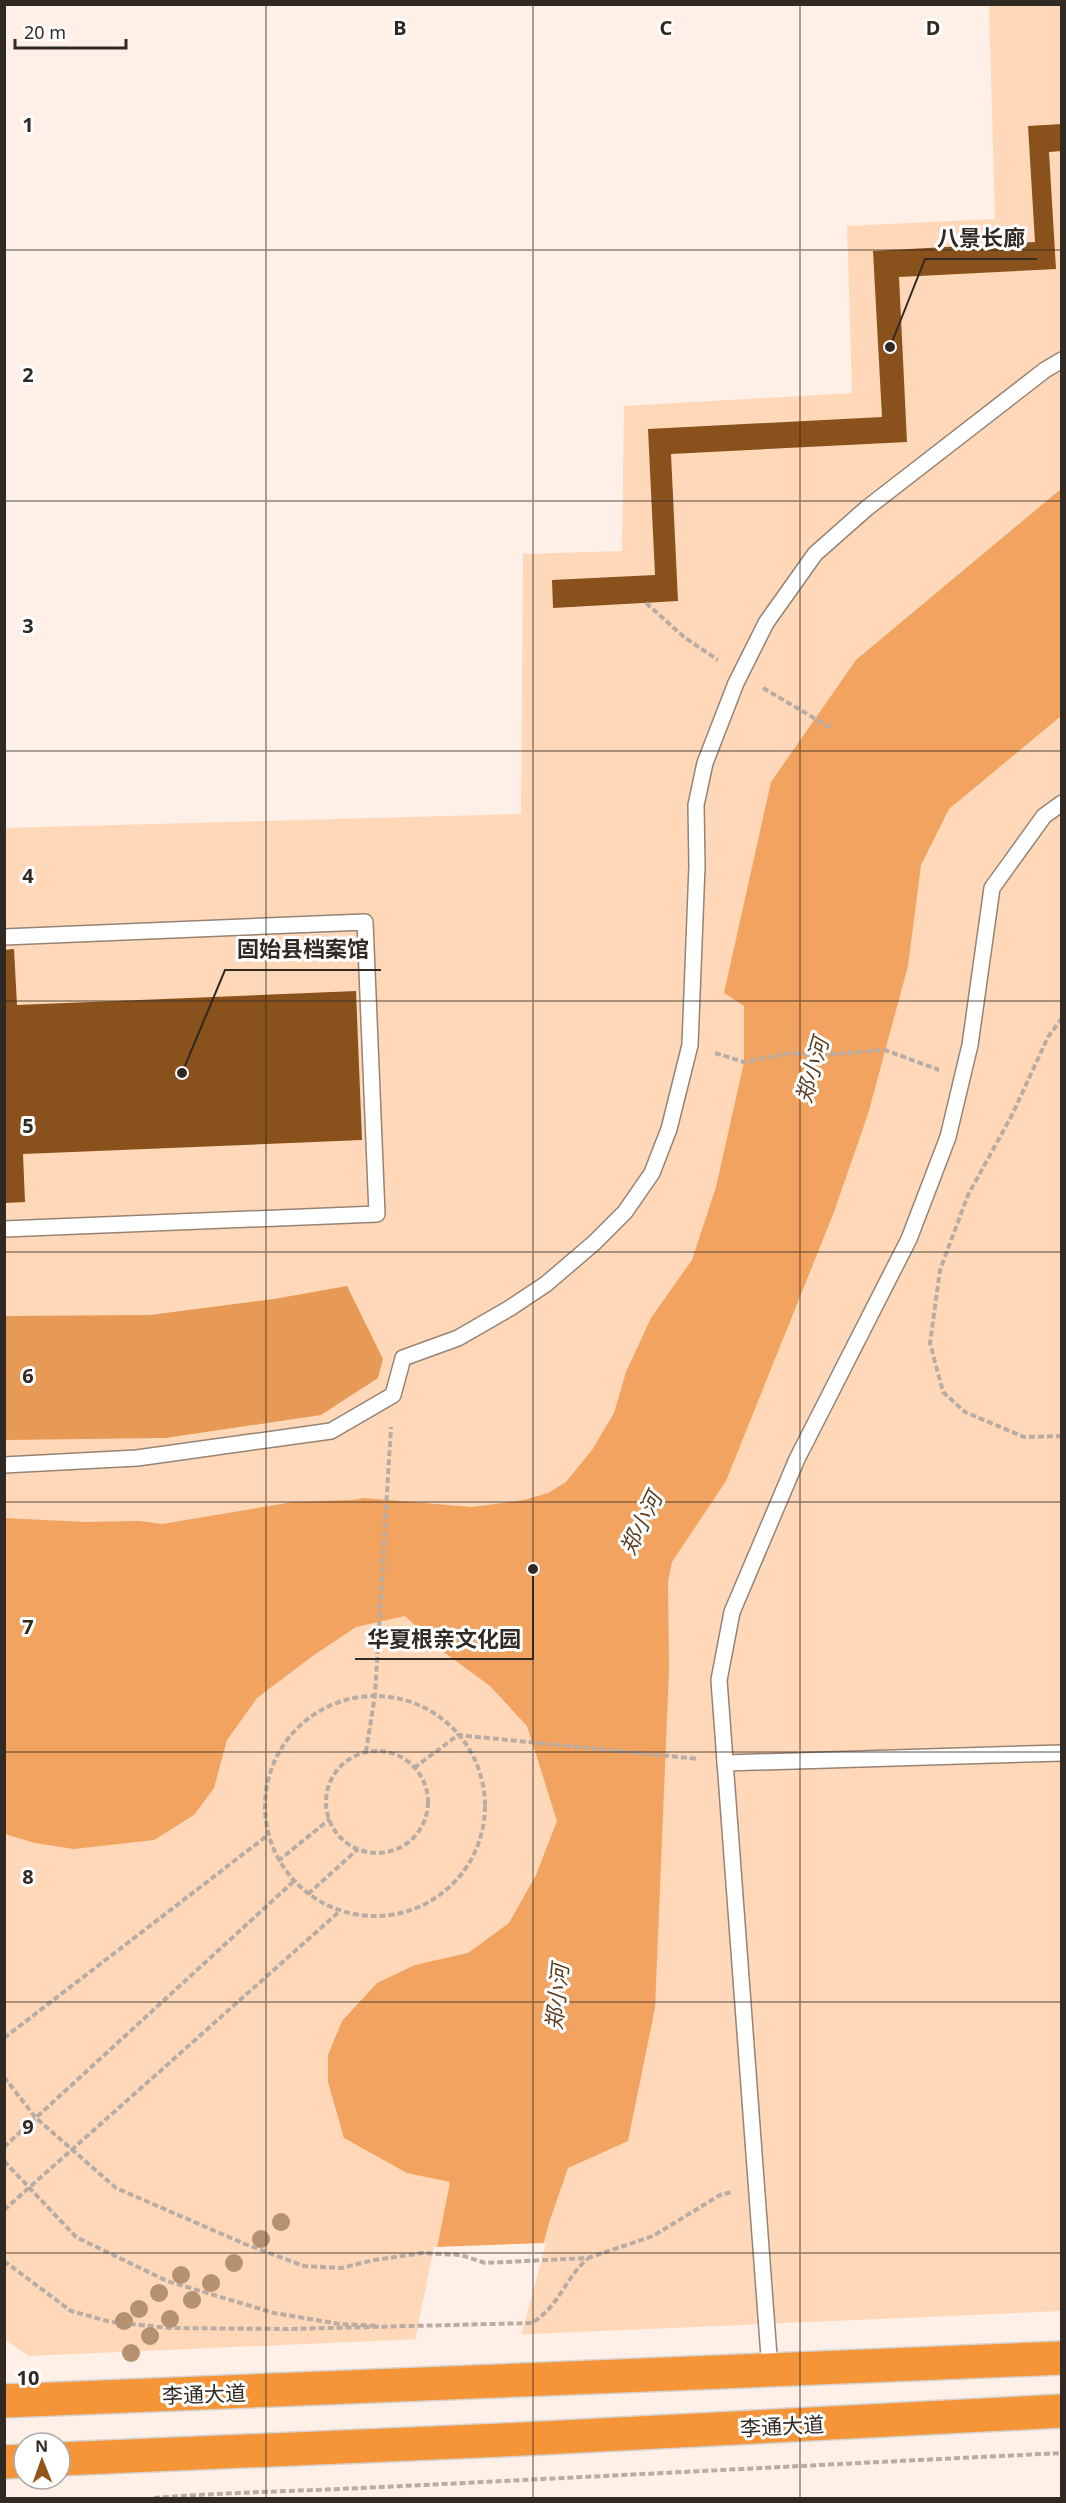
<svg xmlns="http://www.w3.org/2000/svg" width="1066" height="2503" viewBox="0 0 1066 2503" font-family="'Noto Sans','Noto Sans SC',sans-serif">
<rect width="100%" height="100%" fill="#fef0e6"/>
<path fill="#fed8b9" d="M989 5H1061V2311L29 2356 5 2340 4 828 521 814 523 554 622 551 624 406 852 393 847 226 995 219Z"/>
<path fill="#e79a56" d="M347 1286 383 1359 378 1378 321 1415 165 1438 5 1440V1316L150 1315 274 1299Z"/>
<path fill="#f1a35f" d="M1061 489V716L949 809 921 865 908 966 868 1114 834 1212 726 1481 672 1562 668 1582 669 1670 655 2008 628 2141 568 2168 549 2223 474 2498 392 2479 450 2182 407 2173 344 2138 328 2082V2055L342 2021 377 1983 415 1965 468 1953 509 1923 536 1875 557 1821 527 1726 490 1686 441 1650 405 1616 356 1627 314 1655 257 1698 227 1740 214 1788 194 1815 154 1840 74 1849 35 1843 5 1834 4 1518 85 1522 139 1521 162 1524 293 1502 352 1500 364 1498 472 1507 524 1500 548 1493 566 1482 592 1450 614 1413 626 1372 651 1318 692 1260 716 1187 744 1062V1006L724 993 771 782 856 660Z"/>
<path fill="#fef0e6" d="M546 2243 477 2498H383L434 2247Z"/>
<g fill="#89511b">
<path d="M1062 124V151L1049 152 1056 269 899 277 907 442 671 454 678 601 553 608 552 580 655 575 648 429 882 417 873 251 1035 242 1028 126Z"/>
<path d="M14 949 17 1005 356 991 362 1140 23 1154 25 1202 4 1203V950Z"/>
</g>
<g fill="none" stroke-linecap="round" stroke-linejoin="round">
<defs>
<g id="lane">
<path d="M4 937 365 922 377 1214 4 1229"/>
<path d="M4 1465 137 1458 331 1431 393 1395 403 1358 458 1338 510 1308 546 1284 594 1243 625 1212 652 1173 669 1129 690 1045 697 866 696 805 705 763 736 683 766 623 815 554 867 508 1045 370 1062 360"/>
<path d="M725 1763 1062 1753"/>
<path d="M770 2370 719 1680 732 1612 797 1459 909 1239 948 1137 970 1045 992 888 1044 816 1062 803"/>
</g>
<g id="highway">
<path d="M4 2401 1062 2358"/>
<path d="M60 2459 502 2440 1062 2411"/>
<path d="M4 2462 24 2461"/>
</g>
</defs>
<use href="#lane" stroke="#978373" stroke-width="18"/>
<use href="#highway" stroke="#d6d4d3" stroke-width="36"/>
<g stroke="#b8aca4" stroke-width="4" stroke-dasharray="6 3" stroke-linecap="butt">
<path d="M646 603 684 637 718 660"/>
<path d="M763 688 831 728"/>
<path d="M1062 1018 1048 1037 1012 1115 968 1195 940 1270 930 1343 943 1392 965 1412 1024 1437 1062 1436"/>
<path d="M715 1053 744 1062 790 1053 824 1055 885 1050 939 1070"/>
<circle cx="375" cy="1806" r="110"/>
<circle cx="377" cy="1802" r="51"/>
<path d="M366 1752 375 1695 391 1427"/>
<path d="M414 1768 458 1735 699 1759"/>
<path d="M278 1861 330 1819"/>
<path d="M308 1894 358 1849"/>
<path d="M4 2038 268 1835"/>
<path d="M4 2077 36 2118 116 2188 245 2244 304 2266 341 2268 374 2260 423 2253 461 2255 485 2263 588 2258 653 2236 720 2195 732 2192"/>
<path d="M4 2147 294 1881"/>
<path d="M4 2161 76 2237 167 2281 274 2313 340 2324 379 2326"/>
<path d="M4 2210 340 1911"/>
<path d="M4 2261 71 2311 111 2322 170 2328 289 2329 532 2323C560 2305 564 2280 587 2259"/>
<path d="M154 2498C229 2492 306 2491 382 2487 608 2476 835 2464 1062 2453"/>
</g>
<use href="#lane" stroke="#fff" stroke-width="15"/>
<use href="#highway" stroke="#f59537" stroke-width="33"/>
</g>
<g fill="#b39171">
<circle cx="281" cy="2222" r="9"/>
<circle cx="261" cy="2239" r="9"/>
<circle cx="234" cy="2263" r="9"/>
<circle cx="181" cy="2275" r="9"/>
<circle cx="211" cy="2283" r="9"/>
<circle cx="159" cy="2293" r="9"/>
<circle cx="192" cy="2300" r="9"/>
<circle cx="139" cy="2309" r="9"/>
<circle cx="170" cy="2319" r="9"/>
<circle cx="124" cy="2321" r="9"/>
<circle cx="150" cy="2336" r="9"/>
<circle cx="131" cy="2353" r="9"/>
</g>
<path fill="none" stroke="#312923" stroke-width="1.5" stroke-opacity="0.55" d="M266 4V2498M533 4V2498M800 4V2498M4 250H1062M4 501H1062M4 751H1062M4 1001H1062M4 1252H1062M4 1502H1062M4 1752H1062M4 2002H1062M4 2253H1062"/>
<g text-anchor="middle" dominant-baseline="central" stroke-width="6" stroke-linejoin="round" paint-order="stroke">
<g font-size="21" fill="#312923" stroke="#fff">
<text transform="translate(204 2394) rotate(-2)">李通大道</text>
<text transform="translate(782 2426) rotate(-3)">李通大道</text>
</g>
<g font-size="22" font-style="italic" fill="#5c3b1f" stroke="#fff">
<text transform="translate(811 1070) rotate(-74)">郑小河</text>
<text transform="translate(640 1523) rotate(-64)">郑小河</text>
<text transform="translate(556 1997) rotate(-84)">郑小河</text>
</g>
</g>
<g font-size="20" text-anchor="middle" font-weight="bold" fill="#312923" stroke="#fff" stroke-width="6" stroke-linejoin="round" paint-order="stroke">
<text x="400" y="35">B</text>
<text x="666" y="35">C</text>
<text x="933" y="35">D</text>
<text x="28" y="132">1</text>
<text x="28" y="382">2</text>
<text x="28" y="633">3</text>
<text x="28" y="883">4</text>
<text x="28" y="1133">5</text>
<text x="28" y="1383">6</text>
<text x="28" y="1634">7</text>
<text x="28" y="1884">8</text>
<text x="28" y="2134">9</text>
<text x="28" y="2385">10</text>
</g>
<path fill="none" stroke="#312923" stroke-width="2" d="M890 347L925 259H1037M182 1073L225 970H381M533 1569L533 1659H355"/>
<g fill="#312923" stroke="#fff" stroke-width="2">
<circle cx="890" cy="347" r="6"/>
<circle cx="182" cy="1073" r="6"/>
<circle cx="533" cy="1569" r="6"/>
</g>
<g font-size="22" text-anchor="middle" font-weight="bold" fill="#312923" stroke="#fff" stroke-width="6" stroke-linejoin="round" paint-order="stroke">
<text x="981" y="246">八景长廊</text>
<text x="303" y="957">固始县档案馆</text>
<text x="444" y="1647">华夏根亲文化园</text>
</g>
<rect width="1066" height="2503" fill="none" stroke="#312923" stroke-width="12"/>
<g transform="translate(42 2461) rotate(359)"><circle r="28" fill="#ffffff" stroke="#ada9a7" stroke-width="1.5"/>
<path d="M0-4.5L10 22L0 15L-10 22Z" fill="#915517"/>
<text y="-9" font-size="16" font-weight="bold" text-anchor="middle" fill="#312923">N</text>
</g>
<path d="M15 39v9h111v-9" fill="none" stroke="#312923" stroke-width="3"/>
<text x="24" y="39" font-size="18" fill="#312923" stroke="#ffffff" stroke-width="4.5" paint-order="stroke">20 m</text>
</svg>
